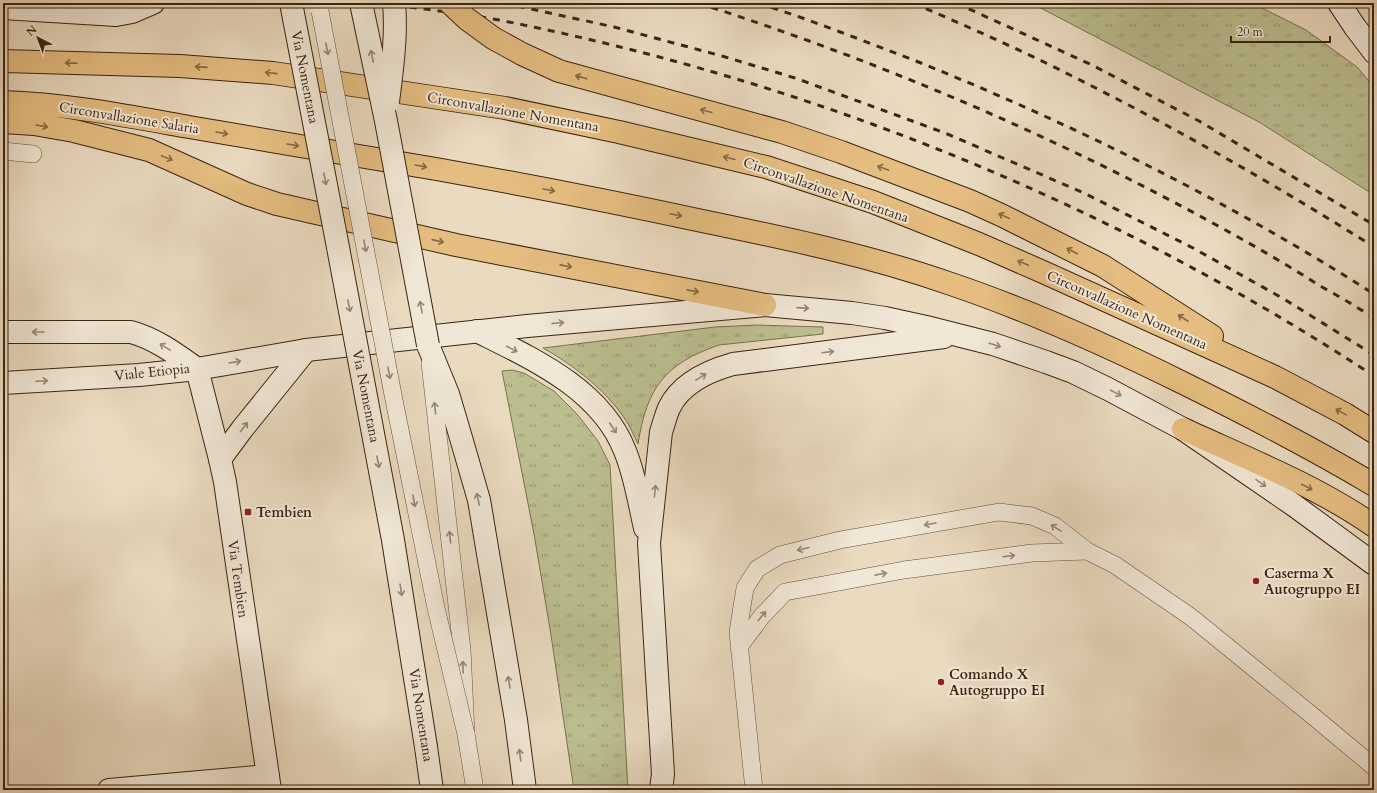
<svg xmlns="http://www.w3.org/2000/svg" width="1377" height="793" viewBox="0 0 1377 793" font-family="Cardo,serif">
<defs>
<pattern id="grass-tufts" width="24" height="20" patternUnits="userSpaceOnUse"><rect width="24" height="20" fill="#bbbe8f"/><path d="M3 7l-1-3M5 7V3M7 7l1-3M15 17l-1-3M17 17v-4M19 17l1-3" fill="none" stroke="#999a73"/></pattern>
</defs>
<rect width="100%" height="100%" fill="#eadac0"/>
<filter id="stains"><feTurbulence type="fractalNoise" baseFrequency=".005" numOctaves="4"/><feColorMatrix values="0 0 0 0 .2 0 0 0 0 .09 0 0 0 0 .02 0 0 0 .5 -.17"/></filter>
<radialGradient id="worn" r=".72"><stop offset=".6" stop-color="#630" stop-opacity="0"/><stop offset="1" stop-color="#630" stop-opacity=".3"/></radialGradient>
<g fill="url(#grass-tufts)" stroke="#7b7150">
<path d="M1031 3H1252L1306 30 1357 67 1374 87V195L1259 122Z"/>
<path d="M756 325 823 327V334L719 345C664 364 647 388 638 444 635 437 631 429 627 422 607 391 575 366 543 348L715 327Z"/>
<path d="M512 370 524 373 554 391 577 414 598 441 610 465 628 790H574L551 635 534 534 502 371Z"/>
</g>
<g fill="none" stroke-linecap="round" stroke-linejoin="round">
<defs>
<g id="lane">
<path d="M3 151 33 154"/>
<path d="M430 363 462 650 466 734 475 790"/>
<path d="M739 647 762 616 785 592 904 570 1032 553 1087 551"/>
<path d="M754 790 738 632 745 588 757 569 780 555 840 540 999 512 1032 516 1055 526 1087 551 1115 565 1191 617 1314 717 1374 767"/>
</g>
<g id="secondary">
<path d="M1339 3 1355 27 1374 52"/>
<path d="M3 8 116 15 132 12 153 3"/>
<path d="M477 331C533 359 601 389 625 451 635 475 639 502 645 528"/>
<path d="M3 332H131C156 339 176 354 197 369"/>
<path d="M428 345 448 394 459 431 479 500 516 720 525 790"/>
<path d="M197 369 220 459 225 482 270 790"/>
<path d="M3 383 139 375 197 369 306 350 527 326 765 305 852 313 885 318 926 327 993 344 1046 362 1073 372 1108 389 1183 429 1295 506 1374 564"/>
<path d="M220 459 243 428 306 350"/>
<path d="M426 747 432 790"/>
<path d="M109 790 268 776"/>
<path d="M661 790 663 774 649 543 661 432C664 423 666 415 669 408 681 383 708 371 733 364L944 337"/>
</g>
<g id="highway">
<path d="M3 61 180 66 273 73 505 108 619 132 766 167 873 202 979 244 1043 272 1275 377 1345 414 1374 432"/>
<path d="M3 102C66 104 127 116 189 127 246 137 303 146 359 156 476 175 591 197 707 222 789 239 871 256 951 284 1031 311 1108 346 1183 383 1248 415 1312 448 1374 485"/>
<path d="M3 122 34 124 74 131 149 150 247 194 277 204 456 245 765 305"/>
<path d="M1051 240 1103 266 1212 336"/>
<path d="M1183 429C1246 458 1317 486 1374 526"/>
</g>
</defs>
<use href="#lane" stroke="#67523d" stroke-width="18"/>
<use href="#secondary" stroke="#3b2411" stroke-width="24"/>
<use href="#highway" stroke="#3b2411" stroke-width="24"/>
<use href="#lane" stroke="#f1e7d6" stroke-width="17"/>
<use href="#secondary" stroke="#f1e7d6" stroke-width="22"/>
<use href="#highway" stroke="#e5bd80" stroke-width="22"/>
<g stroke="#3b2411" stroke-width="3" stroke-dasharray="7 7" stroke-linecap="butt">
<path d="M382 3C421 9 461 13 499 20 810 81 1109 202 1374 376"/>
<path d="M504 3 614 27 722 56 795 78 945 133 1084 193 1193 248 1284 299 1374 355"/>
<path d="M698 3C885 63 1067 141 1238 237 1267 253 1295 270 1322 287 1340 297 1357 307 1374 318"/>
<path d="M758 3C811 20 864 41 916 61 1075 125 1230 202 1374 294"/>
<path d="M913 3C966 26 1019 49 1070 75 1174 127 1276 185 1374 247"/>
<path d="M956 3 1092 65 1199 121 1374 225"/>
</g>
<defs>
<path id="lane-bridge" d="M320 11 394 400 436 608 466 734"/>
<g id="secondary-bridge">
<path d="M291 3 337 242 393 540 426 747"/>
<path d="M361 3 386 121 428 345"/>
<path d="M388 102C392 69 397 36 394 3"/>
</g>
<path id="highway-bridge" d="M450 3 467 19 493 38 522 54 559 71 782 132 841 152 970 201 1001 215 1051 240"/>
</defs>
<use href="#lane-bridge" stroke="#67523d" stroke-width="18" stroke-linecap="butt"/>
<use href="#secondary-bridge" stroke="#3b2411" stroke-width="24" stroke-linecap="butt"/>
<use href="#highway-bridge" stroke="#3b2411" stroke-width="24" stroke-linecap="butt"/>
<use href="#lane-bridge" stroke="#f1e7d6" stroke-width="17"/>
<use href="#secondary-bridge" stroke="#f1e7d6" stroke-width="22"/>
<use href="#highway-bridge" stroke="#e5bd80" stroke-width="22"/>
</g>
<defs><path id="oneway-shaft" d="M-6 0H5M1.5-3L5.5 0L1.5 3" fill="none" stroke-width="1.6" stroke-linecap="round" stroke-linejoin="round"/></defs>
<g stroke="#968674">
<use href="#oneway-shaft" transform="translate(327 49) rotate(79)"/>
<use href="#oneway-shaft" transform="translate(372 56) rotate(-102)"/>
<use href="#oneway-shaft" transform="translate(325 179) rotate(79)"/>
<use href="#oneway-shaft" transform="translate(365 246) rotate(79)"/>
<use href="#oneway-shaft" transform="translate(349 306) rotate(79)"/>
<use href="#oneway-shaft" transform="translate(421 307) rotate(-101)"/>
<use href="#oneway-shaft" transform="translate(803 308) rotate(4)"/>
<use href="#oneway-shaft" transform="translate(558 323) rotate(-5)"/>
<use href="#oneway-shaft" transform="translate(38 332) rotate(-180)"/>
<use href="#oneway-shaft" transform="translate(995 345) rotate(18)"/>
<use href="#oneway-shaft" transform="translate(165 347) rotate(-149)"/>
<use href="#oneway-shaft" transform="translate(512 349) rotate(28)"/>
<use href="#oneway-shaft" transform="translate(828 352) rotate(-7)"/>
<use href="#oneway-shaft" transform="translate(235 362) rotate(-10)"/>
<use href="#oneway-shaft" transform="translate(389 373) rotate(79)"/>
<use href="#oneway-shaft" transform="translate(701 377) rotate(-31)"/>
<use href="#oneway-shaft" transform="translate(42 381) rotate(-3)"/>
<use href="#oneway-shaft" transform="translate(1116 393) rotate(28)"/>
<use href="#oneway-shaft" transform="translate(435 408) rotate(-97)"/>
<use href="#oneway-shaft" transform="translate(244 427) rotate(-52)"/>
<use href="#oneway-shaft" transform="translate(613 428) rotate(56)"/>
<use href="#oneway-shaft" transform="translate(378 462) rotate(79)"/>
<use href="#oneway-shaft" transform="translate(1261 483) rotate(35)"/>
<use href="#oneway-shaft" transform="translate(655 491) rotate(-84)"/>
<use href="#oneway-shaft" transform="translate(478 499) rotate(-103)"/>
<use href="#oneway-shaft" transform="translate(414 501) rotate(79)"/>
<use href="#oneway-shaft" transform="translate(930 524) rotate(170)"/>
<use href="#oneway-shaft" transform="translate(1056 528) rotate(-148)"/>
<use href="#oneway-shaft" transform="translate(450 537) rotate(-96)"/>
<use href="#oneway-shaft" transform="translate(803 549) rotate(166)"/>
<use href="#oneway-shaft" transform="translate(1009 556) rotate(-7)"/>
<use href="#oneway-shaft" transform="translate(881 574) rotate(-11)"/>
<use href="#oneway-shaft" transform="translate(401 590) rotate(81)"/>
<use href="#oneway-shaft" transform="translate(762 616) rotate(-50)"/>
<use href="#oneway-shaft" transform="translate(463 667) rotate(-92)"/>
<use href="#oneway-shaft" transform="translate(509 682) rotate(-99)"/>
<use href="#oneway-shaft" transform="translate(520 755) rotate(-97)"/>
</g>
<g stroke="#886943">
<use href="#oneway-shaft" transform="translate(71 63) rotate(-179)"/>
<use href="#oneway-shaft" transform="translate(201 67) rotate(-176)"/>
<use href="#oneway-shaft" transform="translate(271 73) rotate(-174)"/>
<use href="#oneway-shaft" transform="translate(581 77) rotate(-164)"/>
<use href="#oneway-shaft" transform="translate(706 111) rotate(-165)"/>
<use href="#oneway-shaft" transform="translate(42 126) rotate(10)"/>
<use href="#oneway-shaft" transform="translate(222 133) rotate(10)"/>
<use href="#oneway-shaft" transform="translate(293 145) rotate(10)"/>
<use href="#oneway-shaft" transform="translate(167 158) rotate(22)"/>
<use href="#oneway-shaft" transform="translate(729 158) rotate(-166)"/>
<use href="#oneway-shaft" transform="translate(421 166) rotate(10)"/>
<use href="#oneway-shaft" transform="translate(883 168) rotate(-159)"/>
<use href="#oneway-shaft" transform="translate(549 190) rotate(10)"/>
<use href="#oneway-shaft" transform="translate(676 215) rotate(12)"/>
<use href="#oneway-shaft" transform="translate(1004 216) rotate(-155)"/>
<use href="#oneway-shaft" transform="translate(438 241) rotate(13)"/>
<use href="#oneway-shaft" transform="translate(1072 251) rotate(-153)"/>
<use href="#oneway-shaft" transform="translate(1023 263) rotate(-157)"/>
<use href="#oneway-shaft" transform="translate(566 266) rotate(11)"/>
<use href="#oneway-shaft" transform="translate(693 291) rotate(11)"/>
<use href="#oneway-shaft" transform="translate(1183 318) rotate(-147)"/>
<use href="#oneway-shaft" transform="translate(1341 412) rotate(-151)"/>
<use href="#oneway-shaft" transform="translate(1307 487) rotate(27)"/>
</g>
<g fill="#8f2418" stroke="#f1e7d6" stroke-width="1.5">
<rect x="244" y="508" width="8" height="8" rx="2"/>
<circle cx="1256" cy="581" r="4"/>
<circle cx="941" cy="682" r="4"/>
</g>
<g text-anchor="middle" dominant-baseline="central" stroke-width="4" stroke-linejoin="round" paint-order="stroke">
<g font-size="14" fill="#3b2411" stroke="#f1e7d6">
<text transform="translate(305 77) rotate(79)">Via Nomentana</text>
<text transform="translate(513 112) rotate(10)">Circonvallazione Nomentana</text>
<text transform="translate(129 118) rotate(9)">Circonvallazione Salaria</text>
<text transform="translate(826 190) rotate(19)">Circonvallazione Nomentana</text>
<text transform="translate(1127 310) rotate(24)">Circonvallazione Nomentana</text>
<text transform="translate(152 372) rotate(-6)">Viale Etiopia</text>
<text transform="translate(366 396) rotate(79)">Via Nomentana</text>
<text transform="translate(238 579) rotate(82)">Via Tembien</text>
<text transform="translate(421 715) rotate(81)">Via Nomentana</text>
</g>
<g font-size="14" font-weight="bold" fill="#3b2411" stroke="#f1e7d6" text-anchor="start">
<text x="256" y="512">Tembien</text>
<text x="1264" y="573">Caserma X<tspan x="1264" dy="16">Autogruppo EI</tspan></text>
<text x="949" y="674">Comando X<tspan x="949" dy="16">Autogruppo EI</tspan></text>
</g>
</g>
<rect width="1377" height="793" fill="none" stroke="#eadac0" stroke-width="16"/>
<rect x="4" y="4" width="1369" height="785" fill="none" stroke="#3b2411" stroke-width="2"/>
<rect x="8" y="8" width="1361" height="777" fill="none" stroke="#3b2411"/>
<g transform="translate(38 38) rotate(318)" stroke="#f1e7d6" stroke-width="3" paint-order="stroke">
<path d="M0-3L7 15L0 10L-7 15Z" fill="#3b2411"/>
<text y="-6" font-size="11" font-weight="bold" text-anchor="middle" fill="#3b2411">N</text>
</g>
<path d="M1231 36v6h99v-6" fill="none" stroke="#3b2411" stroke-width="2"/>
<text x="1237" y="36" font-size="12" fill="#3b2411" stroke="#f1e7d6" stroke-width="3" paint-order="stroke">20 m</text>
<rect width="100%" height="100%" filter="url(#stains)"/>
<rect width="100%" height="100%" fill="url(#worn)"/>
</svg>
